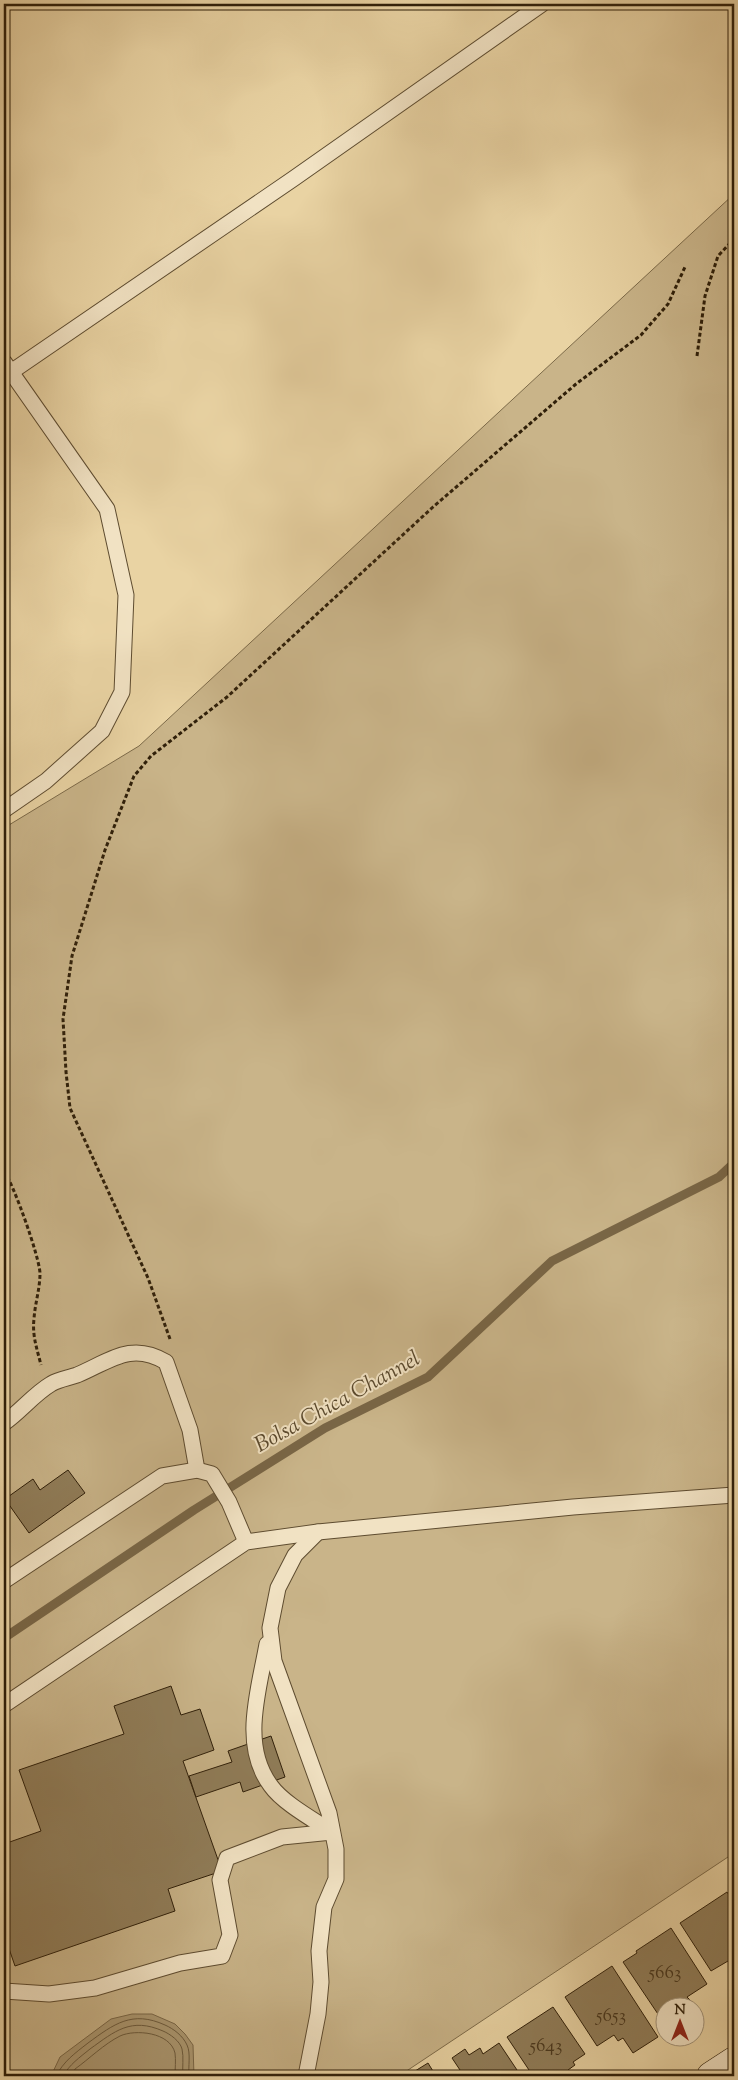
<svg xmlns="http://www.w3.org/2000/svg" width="738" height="2080" viewBox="0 0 738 2080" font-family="'Sorts Mill Goudy',serif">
<rect width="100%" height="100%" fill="#e9d3a3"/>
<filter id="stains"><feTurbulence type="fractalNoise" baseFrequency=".004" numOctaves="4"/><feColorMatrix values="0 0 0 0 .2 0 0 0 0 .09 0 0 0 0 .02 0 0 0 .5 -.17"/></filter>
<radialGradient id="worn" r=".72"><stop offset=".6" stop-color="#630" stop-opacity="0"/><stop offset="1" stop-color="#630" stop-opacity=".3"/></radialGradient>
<path fill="#c9b489" stroke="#7c6a49" d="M734 194V1853L399 2076H4V828L139 746Z"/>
<path fill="#aa966f" stroke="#796646" d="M132 2014H152L175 2024 185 2034 193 2045 194 2076H51L60 2057 111 2019Z"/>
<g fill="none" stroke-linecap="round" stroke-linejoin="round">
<g stroke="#6c5a3c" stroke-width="1">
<path d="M56 2076C64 2061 74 2054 88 2043 114 2024 132 2010 165 2025 174 2029 183 2036 187 2045 191 2053 188 2067 189 2076"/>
<path d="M63 2076C70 2064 79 2058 90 2049 115 2031 131 2017 163 2031 170 2034 180 2041 182 2049 184 2057 182 2068 183 2076"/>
<path d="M72 2076 75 2069C89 2059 104 2044 120 2036 135 2029 170 2032 175 2053 176 2060 175 2069 175 2076"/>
</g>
<path stroke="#796646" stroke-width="9" d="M4 1638 194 1510 325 1428 428 1377 552 1261 719 1177 734 1163"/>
</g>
<g fill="#907d59" stroke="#2f1f09">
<path d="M68 1470 85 1493 29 1533 5 1499 33 1479 40 1490Z"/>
<path d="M171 1686 181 1715 200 1709 214 1750 183 1761 222 1871 168 1889 175 1911 15 1966 6 1940 4 1941V1844L41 1831 19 1770 124 1734 114 1706Z"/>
<path d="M271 1736 285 1777 243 1792 240 1782 196 1797 189 1776 232 1762 228 1751Z"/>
<path d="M727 1892 734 1903V1971L728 1961 711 1971 680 1923Z"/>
<path d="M671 1928 707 1984 687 1997 690 2000 686 2003 689 2008H666V2026L623 1962 637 1953 636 1951Z"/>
<path d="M612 1966 658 2037 633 2053 623 2038 618 2041 614 2035 597 2046 565 1997Z"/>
<path d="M553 2007 585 2054 573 2062 575 2065 568 2070 573 2076H533L507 2037Z"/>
<path d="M499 2043 521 2076H451L460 2070 452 2058 465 2049 469 2055 480 2048 483 2054Z"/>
<path d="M428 2063 436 2076H407Z"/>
</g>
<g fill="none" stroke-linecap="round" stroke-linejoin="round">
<defs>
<g id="lane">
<path d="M4 362 107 509 126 595 122 692 102 731 46 781 4 810"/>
<path d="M11 372 293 179 542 4"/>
<path d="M4 1423C20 1412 34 1394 51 1384 59 1379 69 1378 77 1375 110 1361 131 1341 166 1362L190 1430 197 1470"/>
<path d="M4 1581 162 1476 197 1470 212 1474 229 1502 246 1542"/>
<path d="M267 1644C259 1690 240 1745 271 1786 283 1803 314 1820 332 1832"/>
<path d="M4 1705 246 1542 318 1532 573 1507 734 1495"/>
<path d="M4 1991 49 1994 95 1988 180 1963 222 1956 230 1935 220 1880 227 1858 282 1837 332 1832"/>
<path d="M306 2076 318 2014 321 1982 319 1951 324 1907 336 1879V1849L329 1813 274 1661 270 1628 278 1588 295 1555 318 1532"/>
</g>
<path id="secondary" d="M711 2076 734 2061"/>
</defs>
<use href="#lane" stroke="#5e4c30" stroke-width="17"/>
<use href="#secondary" stroke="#2f1f09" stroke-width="29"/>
<g stroke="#2f1f09" stroke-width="3" stroke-dasharray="4 2.5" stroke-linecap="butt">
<path d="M697 356 705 296 718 256 734 239"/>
<path d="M4 1171C14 1185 39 1256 40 1273 40 1289 35 1303 34 1319 32 1335 37 1349 41 1365"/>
<path d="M170 1339 148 1278 70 1108 66 1072 63 1019 72 956 105 850 134 776 151 756 227 697 433 507 576 384 641 335 668 304 685 267"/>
</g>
<use href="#lane" stroke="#f1e2c3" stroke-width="15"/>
<use href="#secondary" stroke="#f1e2c3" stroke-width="28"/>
</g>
<g text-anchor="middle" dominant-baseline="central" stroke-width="4" stroke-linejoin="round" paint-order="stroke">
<g font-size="19" fill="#47361d">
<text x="665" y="1973">5663</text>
<text x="611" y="2016">5653</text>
<text x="546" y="2046">5643</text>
</g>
<g font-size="22" font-style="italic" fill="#5a492d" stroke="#f1e2c3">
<text transform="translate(338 1403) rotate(-29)">Bolsa Chica Channel</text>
</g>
</g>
<rect width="738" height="2080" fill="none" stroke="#e9d3a3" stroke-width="20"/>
<rect x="5" y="5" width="728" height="2070" fill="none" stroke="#2f1f09" stroke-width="2.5"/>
<rect x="10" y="10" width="718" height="2060" fill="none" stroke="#2f1f09"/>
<g transform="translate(680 2022)"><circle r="24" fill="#f1e2c3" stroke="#a39479"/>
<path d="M0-4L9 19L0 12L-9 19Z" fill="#8f2418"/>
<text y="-8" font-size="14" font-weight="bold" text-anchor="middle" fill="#2f1f09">N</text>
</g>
<rect width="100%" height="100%" filter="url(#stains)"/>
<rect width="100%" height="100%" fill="url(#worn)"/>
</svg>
